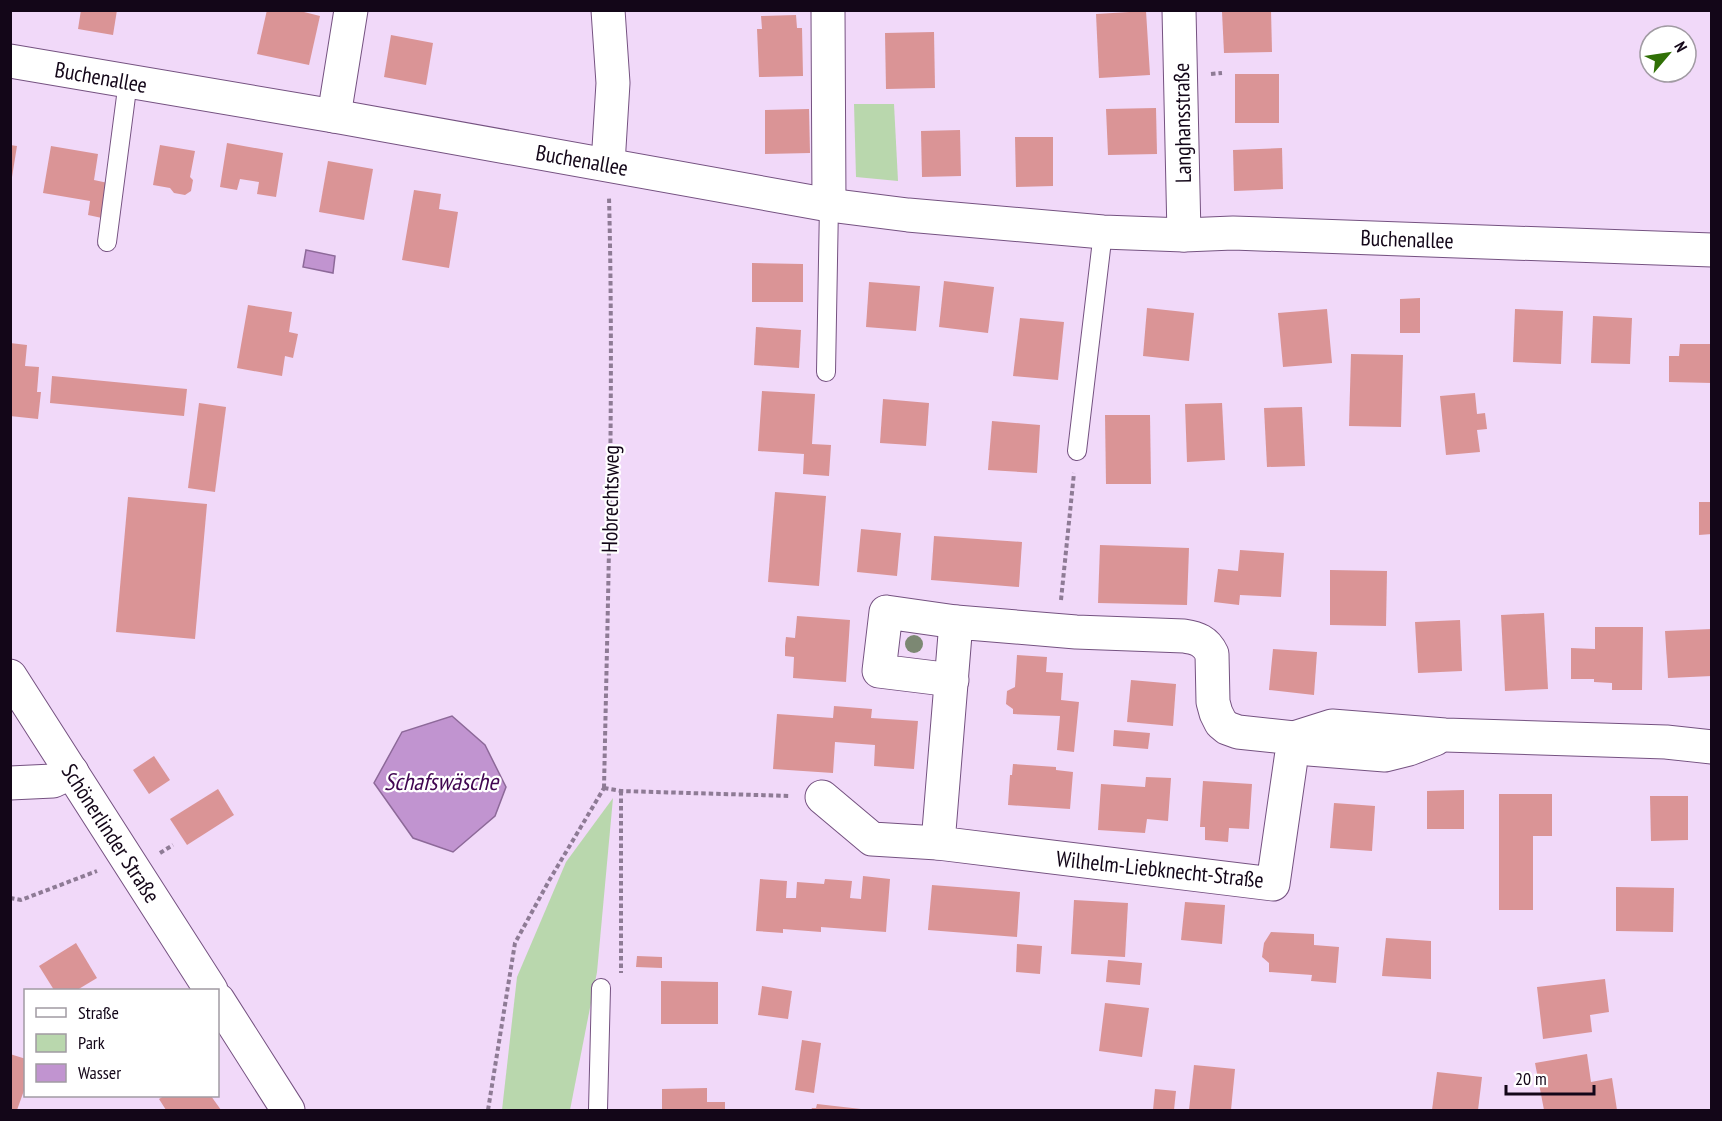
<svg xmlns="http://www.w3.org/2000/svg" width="1722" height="1121" viewBox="0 0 1722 1121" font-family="'PT Sans Narrow',sans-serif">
<rect width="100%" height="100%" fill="#f1d9f9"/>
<g fill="#b9d7ad">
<path d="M854 104H894L898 181 856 177Z"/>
<path d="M613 798 597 972 570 1110H502L517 977 566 862Z"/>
</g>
<g fill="#c194d0" stroke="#8d6999" stroke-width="1.5">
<path d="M306 250 335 256 333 273 303 267Z"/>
<path d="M452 716 485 745 506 787 495 816 453 852 413 838 374 783 402 732Z"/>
</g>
<g fill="#da9496">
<path d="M81 10H117L113 35 78 29Z"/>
<path d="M267 10H296L320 16 309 65 257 54Z"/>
<path d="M1227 10H1271L1272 52 1224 53 1222 12Z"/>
<path d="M1146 11 1150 75 1099 78 1096 14Z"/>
<path d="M796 15 797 28H802L803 76 759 77 757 29H762L761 16Z"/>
<path d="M934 32 935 88 886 89 885 33Z"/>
<path d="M391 35 433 43 426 85 384 77Z"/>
<rect x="1235" y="74" width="44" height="49"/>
<path d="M1156 108 1157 154 1108 155 1106 109Z"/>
<path d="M809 109 810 153 765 154V110Z"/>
<path d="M960 130 961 176 922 177 921 131Z"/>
<path d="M1015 137H1053V186L1016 187Z"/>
<path d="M227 143 283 153 276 197 257 194 259 182 240 179 237 190 220 187Z"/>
<path d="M10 145 17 146 12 177H10Z"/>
<path d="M160 145 195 151 190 177 193 180 191 191 185 195 174 193 170 188 153 185Z"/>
<path d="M51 146 98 154 94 180 108 183 102 218 88 215 90 201 43 193Z"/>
<path d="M1282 148 1283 189 1234 191 1233 150Z"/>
<path d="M328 161 373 169 364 220 319 212Z"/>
<path d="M414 190 441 194 439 209 458 212 449 268 402 260Z"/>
<path d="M752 263 803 264V302H752Z"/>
<path d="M944 281 994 287 988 333 939 327Z"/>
<path d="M869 282 920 286 916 331 866 327Z"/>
<path d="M1420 298V333H1400V299Z"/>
<path d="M248 305 292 312 289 332 298 334 293 358 285 356 282 376 237 368Z"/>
<path d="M1147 308 1194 313 1189 361 1143 356Z"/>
<path d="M1327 309 1332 363 1283 367 1278 313Z"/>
<path d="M1515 309 1563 311 1561 364 1513 362Z"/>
<path d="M1593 316 1632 318 1630 364 1591 363Z"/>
<path d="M1020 318 1064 322 1058 380 1013 376Z"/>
<path d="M756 327 801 330 799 368 754 365Z"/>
<path d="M10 343 27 345 25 366 39 367 37 392H41L38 419 10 416Z"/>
<path d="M1680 344H1712V383L1669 382V356H1679Z"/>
<path d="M1351 354 1403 355 1401 427 1349 426Z"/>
<path d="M52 376 187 389 184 416 50 403Z"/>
<path d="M762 391 815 394 812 444 831 445 829 476 803 474 804 454 758 451Z"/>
<path d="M1475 393 1477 414 1485 413 1487 429 1477 430 1480 452 1446 455 1440 396Z"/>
<path d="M883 399 929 403 926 446 880 443Z"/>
<path d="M199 403 226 407 215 492 188 488Z"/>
<path d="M1222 403 1225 460 1187 462 1185 404Z"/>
<path d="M1302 407 1305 466 1267 467 1264 408Z"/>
<path d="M1105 415H1150L1151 484H1106Z"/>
<path d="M992 421 1040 425 1037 473 988 470Z"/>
<path d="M775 492 826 496 819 586 768 582Z"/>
<path d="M128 497 207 504 195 639 116 632Z"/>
<path d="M1699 502H1712V534L1699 535Z"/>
<path d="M861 529 901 533 897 576 857 572Z"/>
<path d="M934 536 1022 542 1019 587 931 580Z"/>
<path d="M1100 545 1189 548 1187 605 1098 603Z"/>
<path d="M1240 550 1284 553 1281 597 1240 595 1239 605 1214 602 1218 569 1238 571Z"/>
<path d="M1330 570 1387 571 1386 626 1330 625Z"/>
<path d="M1544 613 1548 689 1505 691 1501 615Z"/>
<path d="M797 616 850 620 846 682 793 678 794 657 785 656V646L786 637 795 638Z"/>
<path d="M1460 620 1462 671 1418 673 1415 622Z"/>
<path d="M1595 627H1643L1642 690H1612V683L1594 682V679H1571V648L1595 649Z"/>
<path d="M1712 629V676L1668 678 1665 631Z"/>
<path d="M1273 649 1317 652 1314 695 1269 690Z"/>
<path d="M1017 655 1047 657 1046 672 1063 673 1061 700 1079 702 1074 752 1057 750 1060 716 1013 714V709L1006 704 1007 691 1015 687Z"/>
<path d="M1131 680 1176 684 1173 726 1127 722Z"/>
<path d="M834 706 872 709 871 718 918 721 914 769 874 766 875 745 835 742 833 773 773 769 777 714 833 718Z"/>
<path d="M1114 730 1150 733 1148 749 1113 746Z"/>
<path d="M154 756 170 780 149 794 133 770Z"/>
<path d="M1013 764 1056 767V770L1073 772 1070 809 1008 805 1010 775H1012Z"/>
<path d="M1146 777 1171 778 1168 821 1147 819 1145 833 1098 830 1101 784 1145 787Z"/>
<path d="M1203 781 1252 784 1249 829 1229 828 1228 842 1205 840V827H1200Z"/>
<path d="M218 789 234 815 187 845 170 819Z"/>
<path d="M1464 790V829H1427V791Z"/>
<path d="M1499 794H1552V836H1533V910H1499Z"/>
<path d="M1650 796H1688V840L1651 841Z"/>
<path d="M1334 803 1375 806 1372 851 1330 848Z"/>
<path d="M863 876 890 879 886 932 821 927V932L783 929V933L756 931 760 879 787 881 786 898H796L797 882 824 884 825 879 852 881 850 898 861 899Z"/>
<path d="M932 885 1020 892 1017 937 928 930Z"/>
<path d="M1616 887 1674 888 1673 932 1616 931Z"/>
<path d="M1074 900 1128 903 1125 957 1071 954Z"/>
<path d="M1185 902 1225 905 1222 944 1181 940Z"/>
<path d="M1271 932 1314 934V945L1339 947 1336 983 1311 981 1312 975 1269 972V963L1262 957 1264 943Z"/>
<path d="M1386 938 1431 941V979L1382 976Z"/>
<path d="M76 943 97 978 77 990H54L39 966Z"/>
<path d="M1017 944 1042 946 1040 974 1016 972Z"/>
<path d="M637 956 662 957V968L636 967Z"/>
<path d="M1108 960 1142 963 1140 985 1106 982Z"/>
<path d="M1605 979 1609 1012 1590 1015 1592 1032 1543 1039 1537 987Z"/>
<path d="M661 981 718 982V1024H661Z"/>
<path d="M762 986 792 991 788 1019 758 1015Z"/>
<path d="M1105 1003 1149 1008 1142 1057 1099 1051Z"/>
<path d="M802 1040 821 1043 814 1093 795 1090Z"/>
<path d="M10 1054 26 1059V1085L17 1110H10Z"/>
<path d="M1587 1054 1591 1082 1612 1078 1617 1110H1544L1535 1063Z"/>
<path d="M1194 1065 1235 1069 1231 1110H1189Z"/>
<path d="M1437 1072 1482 1077 1478 1110H1432Z"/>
<path d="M707 1088V1102H725V1110H662V1089Z"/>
<path d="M1155 1089 1176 1091 1174 1110H1153Z"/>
<path d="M164 1096H211L221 1110H166L159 1099Z"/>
<path d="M817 1104 861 1109V1110H811L812 1108H816Z"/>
</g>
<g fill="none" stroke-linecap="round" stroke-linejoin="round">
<defs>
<g id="lane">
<path d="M107 242 128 81"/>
<path d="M826 372 829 205"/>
<path d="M1077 451 1103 232"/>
<path d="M598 1110 601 988"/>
</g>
<g id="street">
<path d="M608 10 613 83 608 164"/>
<path d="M828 10 829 205"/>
<path d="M1179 10 1184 235"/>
<path d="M10 61 334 116 829 205 908 215 1103 232 1184 235 1233 233 1712 250"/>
<path d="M334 116 351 10"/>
<path d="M952 680 879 671 886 612 956 622"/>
<path d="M1294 738 1273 884 938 843 956 622 1076 632 1184 636C1197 638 1206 641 1212 654L1213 702 1216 713 1221 723 1227 728 1238 732 1294 738 1332 726 1445 735 1666 742 1712 747"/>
<path d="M1294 738 1309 749 1385 755 1409 749 1435 739"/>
<path d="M10 783 53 781 72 772"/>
<path d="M822 797 872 839 938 843"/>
</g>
<g id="secondary">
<path d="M10 676 211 990"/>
<path d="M218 1000 288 1110"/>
</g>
</defs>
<use href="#lane" stroke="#755281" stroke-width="20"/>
<use href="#street" stroke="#755281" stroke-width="35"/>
<use href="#secondary" stroke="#755281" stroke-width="35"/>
<g stroke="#8e7b95" stroke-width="4" stroke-dasharray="4.5 3" stroke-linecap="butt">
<path d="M1211 74 1222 73"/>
<path d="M1061 600 1074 473"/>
<path d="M604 788C608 591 614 394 609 197"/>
<path d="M604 788 621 791 791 796"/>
<path d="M621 791V973"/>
<path d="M160 853 173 845"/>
<path d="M10 898 21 900 97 871"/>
<path d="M488 1110 515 943 550 879 604 788"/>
</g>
<use href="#lane" stroke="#fff" stroke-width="18"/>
<use href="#street" stroke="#fff" stroke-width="33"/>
<use href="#secondary" stroke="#fff" stroke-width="33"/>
</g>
<circle fill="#7c8873" cx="914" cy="644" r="9"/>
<g text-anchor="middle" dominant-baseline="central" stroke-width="4.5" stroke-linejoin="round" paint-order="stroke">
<g font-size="22" fill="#130618" stroke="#fff">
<text transform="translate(101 77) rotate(10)">Buchenallee</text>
<text transform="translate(1182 123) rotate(-91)">Langhansstraße</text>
<text transform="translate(582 160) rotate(10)">Buchenallee</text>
<text transform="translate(1407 239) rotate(2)">Buchenallee</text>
<text transform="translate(610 499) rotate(-89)">Hobrechtsweg</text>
<text transform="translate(111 833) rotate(57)">Schönerlinder Straße</text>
<text transform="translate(1160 869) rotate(6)">Wilhelm-Liebknecht-Straße</text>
</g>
<g font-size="24" font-style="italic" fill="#410651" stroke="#fff">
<text x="441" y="781">Schafswäsche</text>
</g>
</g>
<rect width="1722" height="1121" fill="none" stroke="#130618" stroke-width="24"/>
<rect x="24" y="989" width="195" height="108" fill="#ffffff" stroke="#a19ba3" stroke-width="1.5"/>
<rect x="36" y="1008" width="30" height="9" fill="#ffffff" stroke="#a19ba3" stroke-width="1.5"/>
<text x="78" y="1019" font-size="18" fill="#130618">Straße</text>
<rect x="36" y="1034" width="30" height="18" fill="#b9d7ad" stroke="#a19ba3" stroke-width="1.5"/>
<text x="78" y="1049" font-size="18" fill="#130618">Park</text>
<rect x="36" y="1064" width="30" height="18" fill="#c194d0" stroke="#a19ba3" stroke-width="1.5"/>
<text x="78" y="1079" font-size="18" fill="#130618">Wasser</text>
<g transform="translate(1668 54) rotate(61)"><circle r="28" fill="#ffffff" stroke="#a19ba3" stroke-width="1.5"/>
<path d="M0-4.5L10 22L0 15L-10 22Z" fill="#307006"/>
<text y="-9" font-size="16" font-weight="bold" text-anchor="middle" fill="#130618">N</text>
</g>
<path d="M1506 1085v9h88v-9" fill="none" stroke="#130618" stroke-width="3"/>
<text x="1515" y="1085" font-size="18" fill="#130618" stroke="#ffffff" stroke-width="4.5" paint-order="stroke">20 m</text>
</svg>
